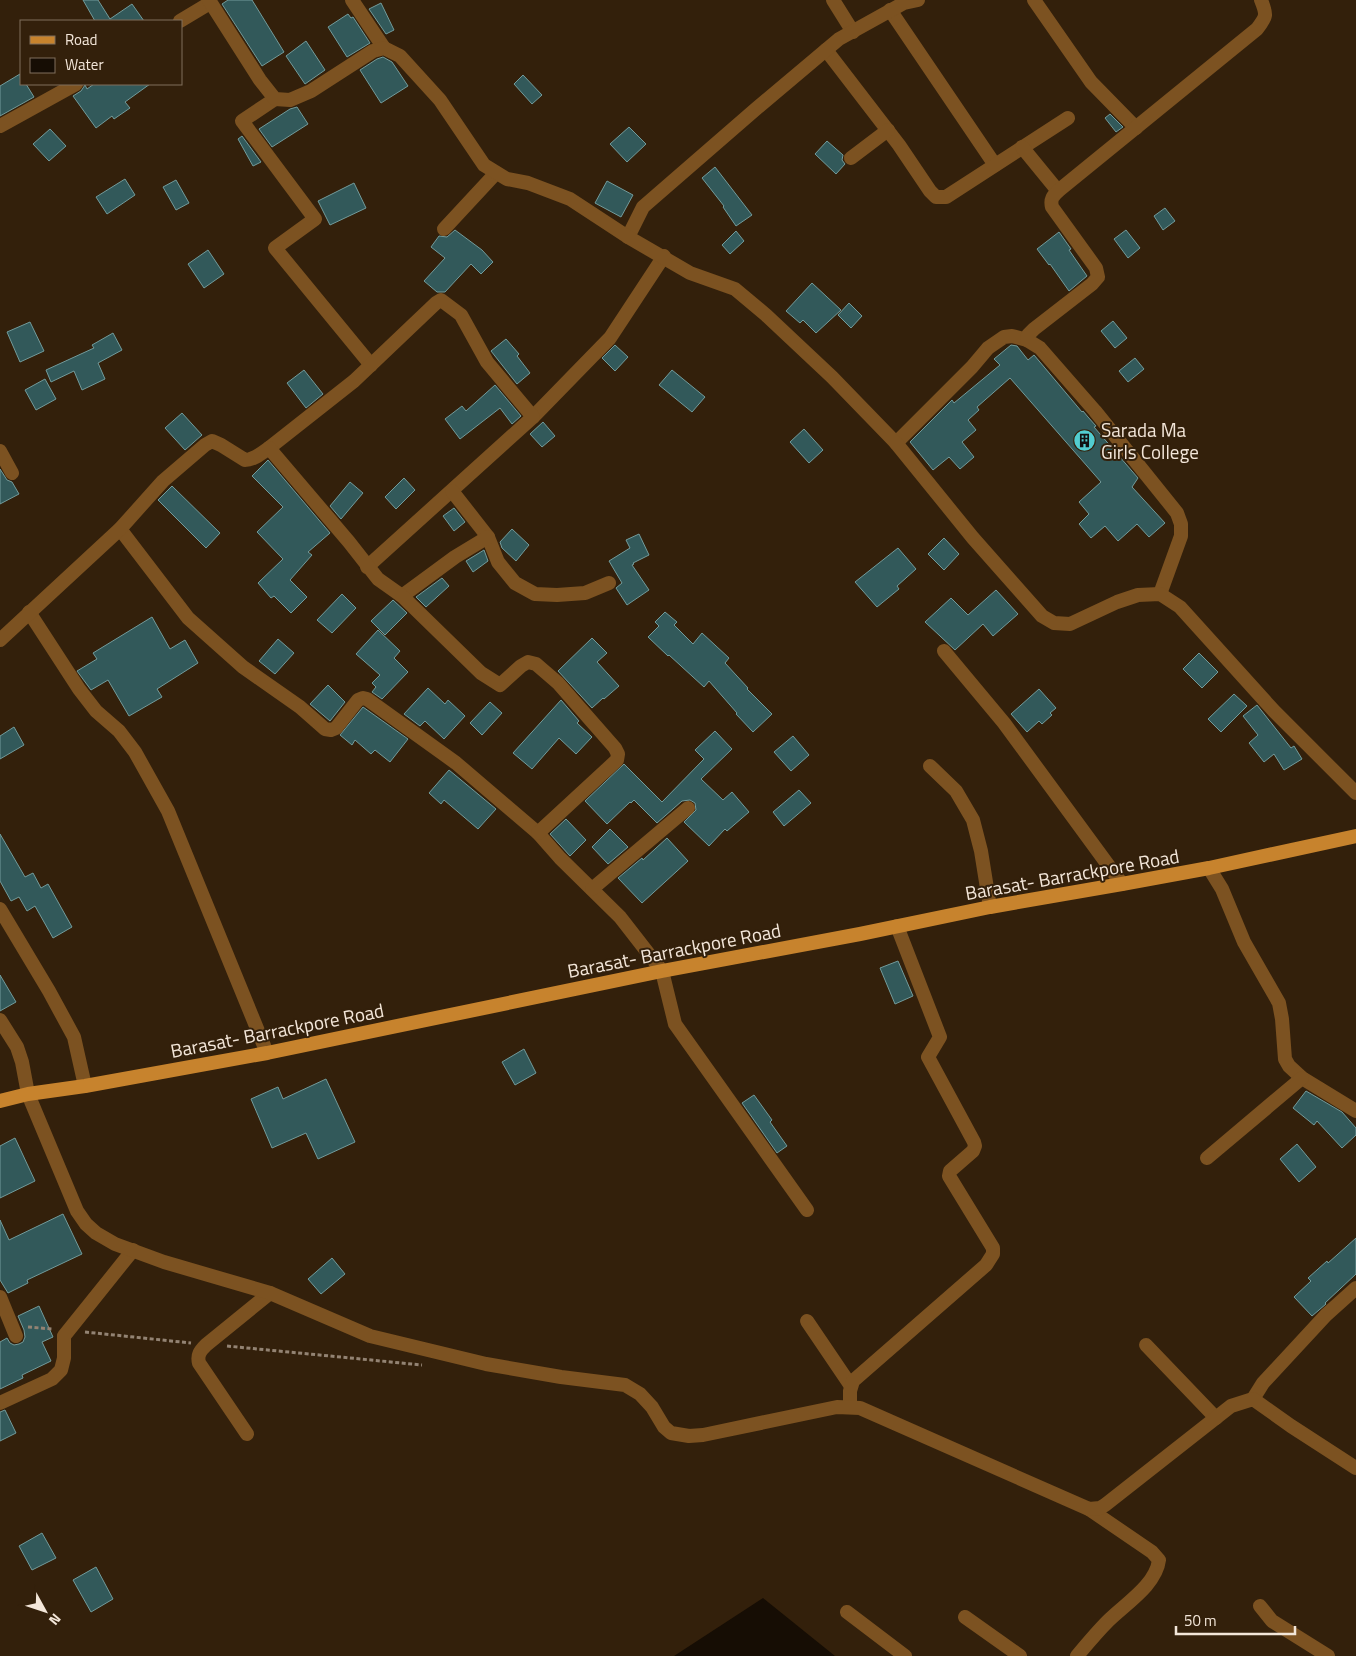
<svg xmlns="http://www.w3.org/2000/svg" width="1356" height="1656" viewBox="0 0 1356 1656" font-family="'Titillium Web',sans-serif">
<rect width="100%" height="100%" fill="#33200b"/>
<path fill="#160d04" d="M763 1598 835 1656H674Z"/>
<g fill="#32595a" stroke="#729b9b">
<path d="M83 0H98L110 19 132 4 144 21H95Z"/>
<path d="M228 0H252L284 52 262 66 222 4Z"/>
<path d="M381 3 394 30 386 34 369 9Z"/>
<path d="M348 14 351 18 353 17 370 43 347 57 328 27Z"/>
<path d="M306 41 325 70 305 84 286 56Z"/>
<path d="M383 57 392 62 408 86 381 103 360 70 377 59Z"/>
<path d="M20 74 21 84H26L34 97 0 116V86Z"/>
<path d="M523 75 542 95 532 104 514 84Z"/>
<path d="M94 84H150L125 102 130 108 114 119 112 116 96 128 73 96 81 91 85 85 87 89Z"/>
<path d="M297 107 308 124 272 147 259 129 290 109Z"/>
<path d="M1110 114 1123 127 1116 132 1105 118Z"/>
<path d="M629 127 646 144 627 162 610 144Z"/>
<path d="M50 129 66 146 49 161 33 144Z"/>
<path d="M242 136 261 162 253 166 238 139Z"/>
<path d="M827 141 843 155 842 160 845 164 836 174 815 154Z"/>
<path d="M715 167 752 215 736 226 723 207 724 206 702 178Z"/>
<path d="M125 179 135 195 107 214 96 197Z"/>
<path d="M176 180 189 203 176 210 163 187Z"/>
<path d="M607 181 633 195 621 217 595 203Z"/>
<path d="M354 183 366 208 330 225 318 201Z"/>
<path d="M1165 208 1175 221 1163 230 1154 216Z"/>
<path d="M455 230 482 250 493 262 481 274 471 264 445 292H437L424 281 445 258 431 247 439 236 447 237Z"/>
<path d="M1126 230 1140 248 1128 258 1114 239Z"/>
<path d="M736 231 744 241 730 254 722 245Z"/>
<path d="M1059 232 1071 249 1069 250 1087 276 1069 291 1050 264 1049 265 1037 249Z"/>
<path d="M208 250 224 274 204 288 188 264Z"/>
<path d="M812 283 841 310 816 333 803 320 800 323 786 311Z"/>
<path d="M849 303 862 316 851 328 838 315Z"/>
<path d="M1113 321 1127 338 1115 348 1101 331Z"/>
<path d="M30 322 44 351 20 362 7 332Z"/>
<path d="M113 333 122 350 98 363 105 379 82 390 74 371 51 382 46 370 94 348 92 345Z"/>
<path d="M506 339 519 354 517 356 530 373 517 384 491 351Z"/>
<path d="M615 345 628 357 615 371 602 358Z"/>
<path d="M1011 345 1017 346 1028 360 1034 355 1082 412 1083 411 1088 417 1096 426 1094 427 1138 478 1132 487 1165 523 1149 537 1137 524 1118 541 1105 526 1091 538 1079 524 1089 514 1079 502 1101 482 1010 378 977 407 979 410 968 420 976 430 962 442 974 457 960 469 949 457 933 470 910 442 952 400 954 403 1000 365 994 359Z"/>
<path d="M1135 358 1144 369 1128 382 1119 371Z"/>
<path d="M304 370 323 394 306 408 287 383Z"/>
<path d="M672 370 705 397 692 412 659 385Z"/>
<path d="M45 379 56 399 36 410 25 390Z"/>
<path d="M495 385 521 416 512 424 500 408 460 439 445 419 462 406 466 411Z"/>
<path d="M182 413 202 435 185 450 165 428Z"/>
<path d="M543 422 555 436 542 447 530 434Z"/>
<path d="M804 429 823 450 809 463 790 442Z"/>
<path d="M268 460 330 533 308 552 312 555 290 580 307 597 291 613 274 596 271 598 258 583 283 559 257 532 283 507 252 476Z"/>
<path d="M0 469 7 480 12 482 19 494 0 504Z"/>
<path d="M404 478 415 490 396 509 385 497Z"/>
<path d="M350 482 363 493 341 519 330 506Z"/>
<path d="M172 486 220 533 206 548 158 500Z"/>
<path d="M454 508 465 522 454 531 443 516Z"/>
<path d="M512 529 529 545 516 561 502 548 500 542Z"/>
<path d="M639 534 649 555 633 563 634 564 632 565 649 590 627 605 616 588 622 583 609 561 630 548 626 540Z"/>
<path d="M944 538 959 554 944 570 928 554Z"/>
<path d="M898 548 916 569 897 586 899 589 877 607 855 582Z"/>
<path d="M484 550 488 561 473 572 466 561Z"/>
<path d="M442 578 449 586 426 607 416 597Z"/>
<path d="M996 590 1018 614 993 636 983 624 955 650 925 622 951 598 968 615Z"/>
<path d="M342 594 356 608 332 633 317 620Z"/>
<path d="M393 600 407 613 385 635 371 621Z"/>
<path d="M665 612 677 622 674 625 693 644 702 633 729 658 725 663 748 688 747 689 772 714 753 732 736 714 737 713 709 681 704 687 669 655 668 656 648 637 659 626 655 622Z"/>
<path d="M152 617 170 649 185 640 198 663 157 689 162 697 129 716 108 680 91 690 77 671 97 659 93 653Z"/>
<path d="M378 630 400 651 394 658 408 672 382 699 372 692 376 687 372 683 380 675 356 654Z"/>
<path d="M592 638 607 653 597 662 619 686 604 699 603 698 592 708 558 671Z"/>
<path d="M278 639 294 653 275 674 259 661Z"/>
<path d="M1199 653 1218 672 1202 688 1183 669Z"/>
<path d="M328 685 345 702 330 721 310 704Z"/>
<path d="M428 688 445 704 448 700 465 716 444 739 425 721 420 726 404 714Z"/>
<path d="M1039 689 1056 708 1050 713 1052 715 1042 724 1039 721 1027 732 1011 714Z"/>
<path d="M1234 694 1247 706 1221 732 1208 719Z"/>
<path d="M561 700 579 721 577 723 592 737 576 754 559 738 532 769 513 753Z"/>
<path d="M490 702 502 713 482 735 470 723Z"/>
<path d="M1257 705 1291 748 1294 746 1302 759 1284 770 1274 754 1264 762 1249 743 1258 735 1243 716Z"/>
<path d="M363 707 408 739 390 762 375 750 371 754 355 740 352 745 340 735Z"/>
<path d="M14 727 24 745 0 759V736Z"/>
<path d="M715 731 732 749 701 779 723 800 732 792 749 812 727 831 725 829 709 846 684 822 696 810 695 803 690 800 682 801 657 823 634 800 631 803 630 802 607 824 585 801 624 764 662 802 704 759 695 750Z"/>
<path d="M793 736 809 755 791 771 774 752Z"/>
<path d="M449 770 496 809 478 829 444 800 441 804 429 793Z"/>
<path d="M799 790 811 803 784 826 773 812Z"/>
<path d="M566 819 586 840 570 856 550 834Z"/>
<path d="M610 829 628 847 608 864 592 847Z"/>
<path d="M0 834 25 877 33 873 41 888 48 884 72 927 53 938 35 906 27 911 19 897 11 901 0 881Z"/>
<path d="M667 838 688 861 642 903 618 878 642 858 643 860Z"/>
<path d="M898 961 913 996 895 1004 880 968Z"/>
<path d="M0 975 16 1002 0 1011Z"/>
<path d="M524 1049 536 1073 515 1085 502 1062Z"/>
<path d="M326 1079 355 1142 318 1159 306 1133 272 1148 251 1099 278 1087 283 1099Z"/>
<path d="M1306 1091 1342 1112 1356 1128V1135L1342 1148 1317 1121 1314 1125 1293 1108Z"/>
<path d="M754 1095 772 1120 770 1122 787 1146 777 1153 742 1103Z"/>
<path d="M15 1138 35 1181 0 1198V1146Z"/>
<path d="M1297 1144 1316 1167 1299 1182 1280 1159Z"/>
<path d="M63 1214 82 1254 27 1280 28 1283 8 1293 0 1280V1220L9 1240Z"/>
<path d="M1356 1238V1274L1325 1303 1326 1304 1312 1316 1294 1297 1311 1281 1308 1278 1327 1261 1328 1263Z"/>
<path d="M332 1258 345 1274 321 1294 308 1279Z"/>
<path d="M39 1306 53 1337 42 1342 51 1361 22 1375 23 1378 0 1389V1342L7 1338 10 1343 14 1345 19 1344 23 1342 25 1337 24 1330 18 1316Z"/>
<path d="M5 1410 16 1433 0 1441V1412Z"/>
<path d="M42 1533 56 1558 32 1570 19 1546Z"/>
<path d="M96 1567 113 1599 91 1612 73 1580Z"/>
</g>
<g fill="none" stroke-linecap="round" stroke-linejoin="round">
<g stroke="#938373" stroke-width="3" stroke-dasharray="4 2.5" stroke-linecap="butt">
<path d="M28 1327 52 1329"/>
<path d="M85 1332 191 1343"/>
<path d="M227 1346 422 1365"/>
</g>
<g stroke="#7c5221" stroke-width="14">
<path d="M352 0 384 48"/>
<path d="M833 0 853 32"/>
<path d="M1034 0 1091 82 1136 128"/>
<path d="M890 10 995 165"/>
<path d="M180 21 210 3"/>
<path d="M826 50 899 145 930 191 936 197H946L1068 118"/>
<path d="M275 99 242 121 315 219 275 248 371 365"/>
<path d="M0 126 76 84"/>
<path d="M1022 147 1058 191"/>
<path d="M851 158 888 130"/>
<path d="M444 229 496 173"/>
<path d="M628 237 643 207 757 108 839 39 904 3 918 0"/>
<path d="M533 417 610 338 664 256"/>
<path d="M896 443 972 367 988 348 1004 337 1012 336 1027 340"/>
<path d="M269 448 354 381 436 303 441 300 461 315 487 362 533 417 367 567"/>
<path d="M0 451 12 473"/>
<path d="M452 491 488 537 498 562 515 583 535 594 557 595 585 593 609 583"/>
<path d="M120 529 188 618 243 667 300 707 325 729 331 730 336 728 358 700 363 698 367 699 456 763 538 833 560 858 620 917 662 971 675 1024 807 1210"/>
<path d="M1160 594 1181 536V524L1177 513 1095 411 1040 348 1027 340 1028 335 1034 329 1092 284 1098 277 1096 268 1052 207C1050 199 1053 196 1058 191L1257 29C1267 16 1267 15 1261 0"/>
<path d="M402 596 455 557 488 537"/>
<path d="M29 612 79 689 96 711 119 731 135 752 168 811 267 1053"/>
<path d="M0 640 120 529 163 481 205 445 212 441 221 445 245 460C254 460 262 453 269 448L349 542 378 579 402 596 481 673 500 685 521 666 528 662 536 664 558 683 615 748 618 754 617 760 538 833"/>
<path d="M944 651 1004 723 1122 884"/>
<path d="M930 766 956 791 973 820 981 851 990 907"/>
<path d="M1209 868 1222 889 1244 942 1279 1003 1282 1019 1285 1059 1289 1066 1302 1078 1356 1111"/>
<path d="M592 889 688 808"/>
<path d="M0 909 49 991 74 1037 85 1086"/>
<path d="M0 1020 17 1047 22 1062 28 1094"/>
<path d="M1207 1158 1302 1078"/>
<path d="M0 1297 16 1336"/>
<path d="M807 1321 851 1386"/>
<path d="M1146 1345 1216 1418"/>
<path d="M1253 1399 1263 1383 1326 1315 1356 1288"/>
<path d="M0 1403 52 1379 61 1370 64 1358V1336L133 1250"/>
<path d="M850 1407V1391L853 1381 986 1265 993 1254V1248L949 1176 950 1171 973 1151 975 1146 974 1142 928 1057 940 1037 897 926"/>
<path d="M247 1434 199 1363C197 1355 200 1351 206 1345L270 1293"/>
<path d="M1260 1606 1272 1621 1328 1656"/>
<path d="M847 1612 905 1656"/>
<path d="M965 1617 1020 1656"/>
<path d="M1077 1656C1087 1644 1097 1632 1108 1621 1125 1604 1156 1585 1159 1560L1152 1552 1089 1509"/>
</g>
<g stroke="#7c5221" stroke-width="14">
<path d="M209 0 260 80 275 99 290 100 311 91 373 51 384 48 400 56 440 100 484 165 507 179 528 183 570 199 628 237 690 273 735 289 766 315 832 377 896 443 973 538 1042 616 1054 623 1070 624 1117 602 1138 595 1160 594 1180 607 1274 711 1356 793"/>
<path d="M28 1094 77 1211 86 1224 96 1233 115 1244 164 1262 270 1293 370 1336 486 1364 561 1377 625 1385 640 1394 652 1407 664 1427 671 1433 689 1436 703 1435 837 1407 860 1408 1089 1509 1100 1508 1105 1505 1231 1406 1253 1399 1291 1426 1356 1468"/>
</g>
<path stroke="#c7832d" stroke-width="14" d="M0 1101 28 1094 85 1086 267 1053 662 971 860 934 990 907 1122 884 1209 868 1356 836"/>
</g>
<defs>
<symbol id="building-disc" viewBox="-11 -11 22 22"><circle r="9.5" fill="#52cdd0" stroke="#33200b"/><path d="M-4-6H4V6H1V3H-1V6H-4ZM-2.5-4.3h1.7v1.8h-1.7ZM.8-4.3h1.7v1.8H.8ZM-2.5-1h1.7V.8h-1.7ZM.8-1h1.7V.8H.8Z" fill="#111"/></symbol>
</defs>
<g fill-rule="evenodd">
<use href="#building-disc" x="1072" y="428" width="25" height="25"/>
</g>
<g text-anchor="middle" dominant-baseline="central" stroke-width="4" stroke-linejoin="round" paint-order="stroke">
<g font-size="19" fill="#f3e6d9" stroke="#33200b" text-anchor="start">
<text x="1101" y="429">Sarada Ma<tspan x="1101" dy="22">Girls College</tspan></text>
</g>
<g font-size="19" fill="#f3e6d9" stroke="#33200b">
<text transform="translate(1072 874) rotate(-10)">Barasat- Barrackpore Road</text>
<text transform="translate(674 950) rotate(-11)">Barasat- Barrackpore Road</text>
<text transform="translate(277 1030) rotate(-11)">Barasat- Barrackpore Road</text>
</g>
</g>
<rect x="20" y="20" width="162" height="65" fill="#33200b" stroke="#806f5d"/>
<rect x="30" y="36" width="25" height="8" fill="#c7832d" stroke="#806f5d"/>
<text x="65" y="45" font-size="15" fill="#f3e6d9">Road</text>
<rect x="30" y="58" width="25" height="15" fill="#160d04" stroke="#806f5d"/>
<text x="65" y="70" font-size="15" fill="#f3e6d9">Water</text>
<g transform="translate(45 1611) rotate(130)" stroke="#33200b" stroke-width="4" paint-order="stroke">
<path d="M0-4L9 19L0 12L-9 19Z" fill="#f3e6d9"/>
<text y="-8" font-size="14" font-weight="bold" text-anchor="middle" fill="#f3e6d9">N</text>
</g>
<path d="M1176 1626v8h119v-8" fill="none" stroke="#f3e6d9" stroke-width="2.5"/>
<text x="1184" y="1626" font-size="15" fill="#f3e6d9" stroke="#33200b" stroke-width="4" paint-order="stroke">50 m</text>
</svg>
